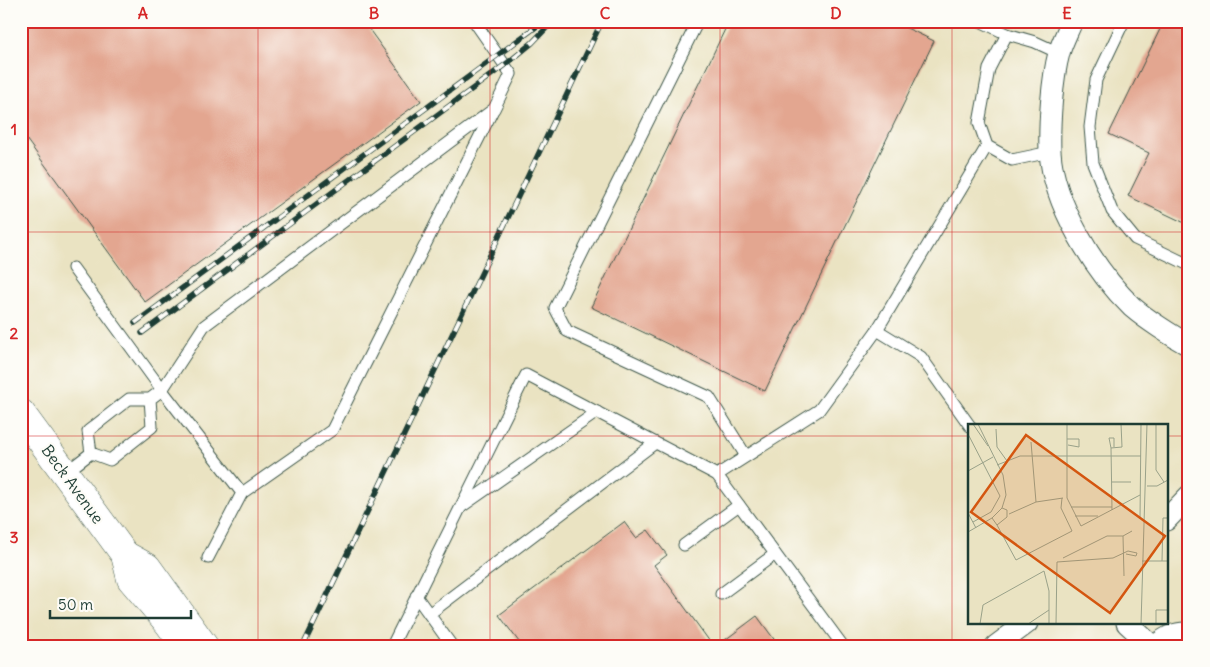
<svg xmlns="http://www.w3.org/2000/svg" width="1210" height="667" viewBox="0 0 1210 667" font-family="Delius,sans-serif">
<rect width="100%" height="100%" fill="#fdfcf7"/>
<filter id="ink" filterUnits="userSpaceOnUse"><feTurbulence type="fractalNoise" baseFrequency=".02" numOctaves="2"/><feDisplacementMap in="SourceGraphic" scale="10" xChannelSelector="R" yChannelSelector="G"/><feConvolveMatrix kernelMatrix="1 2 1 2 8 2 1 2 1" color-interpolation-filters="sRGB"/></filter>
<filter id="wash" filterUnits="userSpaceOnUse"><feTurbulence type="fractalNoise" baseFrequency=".0096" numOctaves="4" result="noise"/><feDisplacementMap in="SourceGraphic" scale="20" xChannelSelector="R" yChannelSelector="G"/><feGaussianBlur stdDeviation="1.12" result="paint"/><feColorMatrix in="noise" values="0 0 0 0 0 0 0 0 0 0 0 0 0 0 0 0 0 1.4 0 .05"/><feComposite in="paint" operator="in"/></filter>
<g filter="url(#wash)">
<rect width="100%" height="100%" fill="#eae3c2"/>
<g id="blocks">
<g fill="#e3a690">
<path d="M21 21H363L421 101 145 302 21 132Z"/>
<path d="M729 21H892L934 41 765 391 591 307Z"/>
<path d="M1164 21H1189V225L1128 196 1149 153 1109 134Z"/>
<path d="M624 522 636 538 648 530 667 555 654 565 713 646H522L499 615Z"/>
<path d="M757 616 779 646H717Z"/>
</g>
</g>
</g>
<g filter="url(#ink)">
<use href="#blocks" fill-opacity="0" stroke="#3d5649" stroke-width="1"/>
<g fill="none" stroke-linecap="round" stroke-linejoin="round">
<defs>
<g id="lane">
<path d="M698 21 555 308 567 331 709 397 746 456"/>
<path d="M980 21 1007 34"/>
<path d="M1124 21 1096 80 1090 127 1093 163 1112 211 1135 239 1189 265"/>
<path d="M1050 152 1012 160 987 146 979 123 989 69 1007 34 1035 42 1059 53"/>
<path d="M73 268 162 390 242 493 208 558"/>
<path d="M877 330 987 146"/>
<path d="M150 399 152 427 110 460 91 453 88 431 129 399H150L162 390 204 326 494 109 511 74 474 21"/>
<path d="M65 473 91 453"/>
<path d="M717 475 819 410 877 330 921 357 970 426"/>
<path d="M242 493 332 430 492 112"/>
<path d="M461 507 597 412"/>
<path d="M684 545 739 505"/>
<path d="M721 594 775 554"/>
<path d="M416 596 452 646"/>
<path d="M429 614 655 443"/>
<path d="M392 646 526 375 717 475 843 646"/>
</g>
<g id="street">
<path d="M1072 21C1068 31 1062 42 1059 53 1052 79 1049 124 1050 151 1053 204 1095 271 1132 307 1146 319 1172 336 1189 345"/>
<path d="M1166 520 1189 496"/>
<path d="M1127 623 1152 646"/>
<path d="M996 646 1027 623"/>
<path d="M1156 646C1166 637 1175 632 1189 633"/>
</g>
<g id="secondary">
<path d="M21 413 125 555 131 579 169 624 185 646"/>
<path d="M125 555 147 567 204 646"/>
</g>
</defs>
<use href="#lane" stroke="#3d5649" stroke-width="13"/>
<use href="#street" stroke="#3d5649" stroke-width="23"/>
<use href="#secondary" stroke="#3d5649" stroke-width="29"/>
<use href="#lane" stroke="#fff" stroke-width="11"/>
<use href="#street" stroke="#fff" stroke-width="21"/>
<use href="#secondary" stroke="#fff" stroke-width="28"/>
<defs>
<g id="rail">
<path d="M135 323 544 21"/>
<path d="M142 333 510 61 532 43 553 21"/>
<path d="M303 646 602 21"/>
</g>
</defs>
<use href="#rail" stroke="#1f3d34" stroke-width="5.5"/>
<use href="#rail" stroke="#fdfcf7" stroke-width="4" stroke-dasharray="11" stroke-linecap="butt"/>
</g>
</g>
<path fill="none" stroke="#d62828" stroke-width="1" stroke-opacity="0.55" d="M258 21V646M490 21V646M720 21V646M952 21V646M21 232H1189M21 436H969M1166 436H1189"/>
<g text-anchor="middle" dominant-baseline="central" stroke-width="4.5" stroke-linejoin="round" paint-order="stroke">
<g font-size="16" fill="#1f3d34" stroke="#fdfcf7">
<text transform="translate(73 484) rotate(54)">Beck Avenue</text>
</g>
</g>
<g transform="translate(968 424)">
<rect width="200" height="200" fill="#eae3c2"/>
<path fill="none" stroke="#99a189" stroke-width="1" d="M5 0 20 22M99 0V74L113 102 172 71M188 0V46L196 58M28 5 29 23 39 37M0 10 32 72 23 88 5 98M99 15H111V23L100 21M63 18 68 78 95 74M143 24 141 14H146V23M29 41 52 32H173M0 47 25 33M144 58H163M179 62H189L200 56M103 83H144M144 86 143 24 154 23 153 0M0 89 8 104M41 90 68 78M107 92H130M24 94 29 101 39 93V86L34 84M172 95 173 0M29 101 48 136 104 107 93 84 94 74M0 108 24 94 34 84 38 71 35 51 10 0M0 115V140M95 134 139 112H155M174 137H200M194 137 195 94H200M156 152 155 112 164 107M12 200 15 181 76 147 81 167V200M60 200 81 186M88 200 89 138 145 134 160 127 169 129 168 132 158 130M173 200 179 0M188 200V186H200"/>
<path fill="#d45610" fill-opacity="0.15" stroke="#d45610" stroke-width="2.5" d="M58 11 197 112 142 189 3 88Z"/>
<rect width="200" height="200" fill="none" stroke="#1f3d34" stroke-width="2.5"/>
</g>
<rect width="1210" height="667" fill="none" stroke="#fdfcf7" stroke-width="55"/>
<path d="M50 610v8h141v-8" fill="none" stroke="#1f3d34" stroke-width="2.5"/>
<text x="58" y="610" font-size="15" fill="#1f3d34" stroke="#fdfcf7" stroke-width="4" paint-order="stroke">50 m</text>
<rect x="28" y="28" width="1154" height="612" fill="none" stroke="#d62828" stroke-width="2"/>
<g font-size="16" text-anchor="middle" font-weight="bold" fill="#d62828">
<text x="143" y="19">A</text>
<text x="374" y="19">B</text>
<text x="605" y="19">C</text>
<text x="836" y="19">D</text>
<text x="1067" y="19">E</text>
<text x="14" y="135">1</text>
<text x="14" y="339">2</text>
<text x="14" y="543">3</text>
</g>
</svg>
